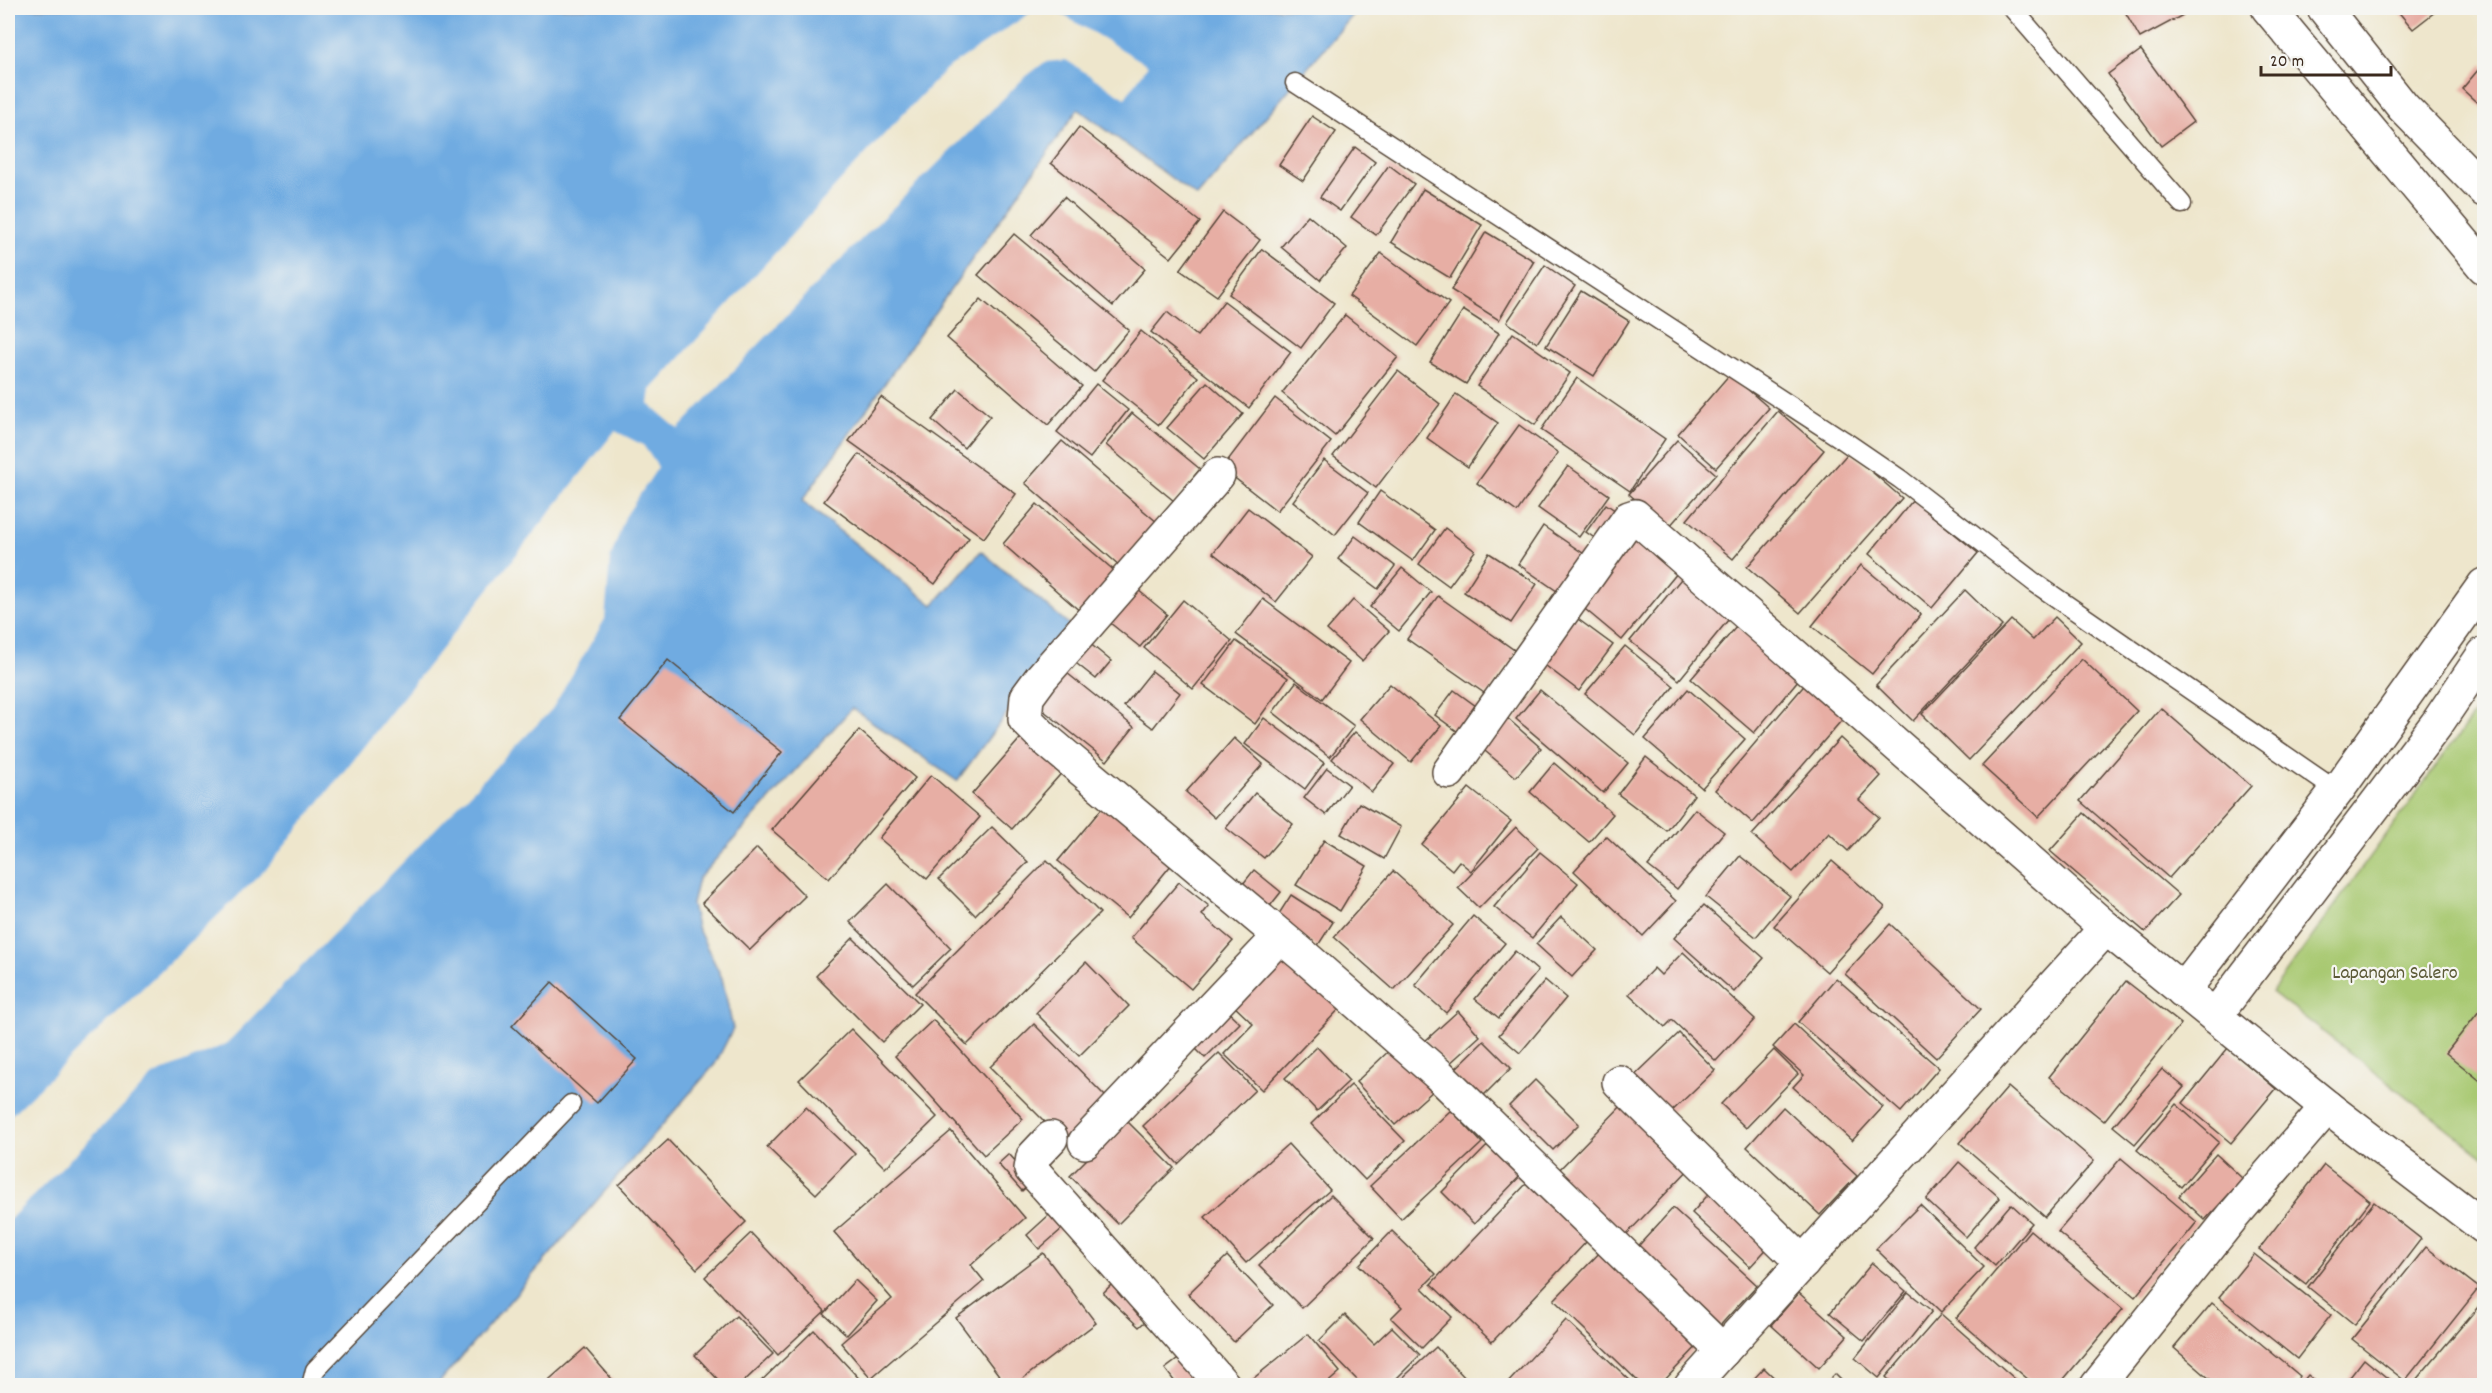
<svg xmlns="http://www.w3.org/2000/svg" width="2492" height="1393" viewBox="0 0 2492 1393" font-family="Dekko,sans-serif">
<rect width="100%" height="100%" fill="#f6f6f2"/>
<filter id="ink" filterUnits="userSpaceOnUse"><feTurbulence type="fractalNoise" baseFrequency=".0167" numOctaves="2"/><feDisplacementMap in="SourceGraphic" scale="12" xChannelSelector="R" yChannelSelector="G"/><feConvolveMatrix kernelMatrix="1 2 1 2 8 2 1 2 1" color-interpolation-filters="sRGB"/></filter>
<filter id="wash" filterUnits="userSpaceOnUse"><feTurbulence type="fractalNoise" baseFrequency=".008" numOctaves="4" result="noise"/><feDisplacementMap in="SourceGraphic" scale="24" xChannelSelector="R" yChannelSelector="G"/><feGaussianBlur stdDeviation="1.35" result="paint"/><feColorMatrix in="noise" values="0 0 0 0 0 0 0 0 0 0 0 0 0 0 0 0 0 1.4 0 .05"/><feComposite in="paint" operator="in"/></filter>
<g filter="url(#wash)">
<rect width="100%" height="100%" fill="#eee6cc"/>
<path fill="#a9c972" stroke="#727a48" stroke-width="1.5" d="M2484 700V1157L2272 992Z"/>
<path fill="#70abe1" stroke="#566a80" stroke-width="1.5" d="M8 8H1359L1197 197 1078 109 802 501 933 605 981 551 1071 626 957 781 852 708 698 879 692 904 697 927 722 978 733 1029 715 1064 437 1385H8Z"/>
<g fill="#eee6cc">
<path d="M1036 9H1053L1148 65 1125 98 1066 60 1045 62 1024 78 832 268 678 429 649 404 651 390 845 176 946 69Z"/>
<path d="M615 431 643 445 658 467 625 517 610 559 605 619 552 709 226 1044 154 1075 8 1221V1118L267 868Z"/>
</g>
<g id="blocks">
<g fill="#e7aea4">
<path d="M2123 8H2179L2183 15 2140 38Z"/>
<path d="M2395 8H2440L2413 29Z"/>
<path d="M2141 50 2193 122 2161 146 2108 74Z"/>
<path d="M2484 63V109L2462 89Z"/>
<path d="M1312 116 1336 132 1303 181 1279 165Z"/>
<path d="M1079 127 1200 222 1171 258 1051 163Z"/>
<path d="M1355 147 1375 162 1340 211 1320 197Z"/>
<path d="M1389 165 1414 184 1376 235 1351 217Z"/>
<path d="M1423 189 1482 225 1450 278 1391 242Z"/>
<path d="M1064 197 1145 269 1113 306 1031 235Z"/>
<path d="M1223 212 1260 240 1217 296 1180 270Z"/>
<path d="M1308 215 1347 248 1320 280 1281 247Z"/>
<path d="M1486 232 1534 261 1499 320 1451 290Z"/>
<path d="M1014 234 1129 330 1094 372 978 275Z"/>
<path d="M1262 249 1334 303 1301 348 1229 294Z"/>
<path d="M1381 253 1449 303 1417 346 1349 296Z"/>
<path d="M1545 265 1575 286 1537 343 1507 322Z"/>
<path d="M1581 291 1629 321 1594 376 1546 346Z"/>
<path d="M981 299 1082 386 1048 425 947 338Z"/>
<path d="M1224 301 1291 352 1249 408 1151 332 1167 312 1197 336Z"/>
<path d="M1463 310 1499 333 1466 384 1430 362Z"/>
<path d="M1345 315 1398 357 1335 436 1282 393Z"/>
<path d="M1141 331 1198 377 1159 425 1102 380Z"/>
<path d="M1513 333 1570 373 1535 425 1477 386Z"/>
<path d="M1398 371 1440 404 1376 488 1333 456Z"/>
<path d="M1730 374 1769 408 1716 468 1678 434Z"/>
<path d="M1577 378 1665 439 1630 491 1541 430Z"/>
<path d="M1207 382 1243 414 1204 459 1167 428Z"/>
<path d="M1096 384 1128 410 1090 458 1057 432Z"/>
<path d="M958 389 990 416 964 448 932 420Z"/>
<path d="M1456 394 1498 423 1468 467 1427 438Z"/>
<path d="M881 397 1016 494 984 538 849 441Z"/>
<path d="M1275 398 1331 442 1277 511 1222 468Z"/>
<path d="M1778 411 1824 450 1733 559 1687 520Z"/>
<path d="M1132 413 1200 469 1174 501 1106 445Z"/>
<path d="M1519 425 1558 453 1517 512 1477 483Z"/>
<path d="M1677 440 1716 474 1668 528 1629 494Z"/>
<path d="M1062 441 1158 523 1120 566 1025 483Z"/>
<path d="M1849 452 1902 498 1800 613 1747 567Z"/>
<path d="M859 454 969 538 935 584 824 501Z"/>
<path d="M1324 460 1368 493 1335 535 1293 501Z"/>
<path d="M1568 466 1609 495 1579 537 1538 508Z"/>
<path d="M1380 491 1435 530 1413 561 1359 522Z"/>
<path d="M1913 500 1978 553 1932 608 1869 554Z"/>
<path d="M1037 504 1117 573 1082 613 1003 544Z"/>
<path d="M1606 504 1626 518 1606 546 1586 532Z"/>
<path d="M1248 508 1312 557 1276 602 1213 553Z"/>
<path d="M1543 526 1593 560 1567 598 1518 564Z"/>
<path d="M1445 528 1475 551 1449 586 1419 564Z"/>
<path d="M1355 536 1395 566 1378 589 1338 559Z"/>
<path d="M1636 537 1678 572 1622 640 1580 605Z"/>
<path d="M1489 553 1537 584 1511 623 1464 592Z"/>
<path d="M1861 565 1921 614 1872 674 1812 626Z"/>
<path d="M1402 568 1431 592 1399 631 1370 607Z"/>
<path d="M1685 574 1733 614 1679 680 1630 641Z"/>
<path d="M1132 585 1167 614 1140 647 1104 618Z"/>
<path d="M1965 590 2002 626 1913 721 1876 685Z"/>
<path d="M1438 596 1517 652 1487 695 1407 639Z"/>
<path d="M1263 599 1349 663 1322 699 1236 634Z"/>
<path d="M1183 600 1232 641 1193 689 1144 648Z"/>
<path d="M1353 600 1389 631 1362 661 1327 630Z"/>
<path d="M1571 614 1613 645 1579 691 1537 659Z"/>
<path d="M2055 617 2081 642 1969 760 1922 714 2011 620 2033 640Z"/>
<path d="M1737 626 1799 679 1754 733 1691 679Z"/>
<path d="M1236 641 1288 678 1255 724 1203 685Z"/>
<path d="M1088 642 1111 661 1096 679 1072 660Z"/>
<path d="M1625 646 1674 686 1635 735 1585 694Z"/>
<path d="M2082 659 2137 711 2038 817 1982 766Z"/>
<path d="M668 660 782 752 734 812 620 720Z"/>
<path d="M1062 669 1134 727 1107 761 1034 703Z"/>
<path d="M1152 671 1180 693 1153 728 1124 706Z"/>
<path d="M1808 681 1847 714 1753 823 1715 790Z"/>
<path d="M1296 682 1354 726 1330 757 1273 712Z"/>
<path d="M1390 684 1441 726 1411 762 1360 719Z"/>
<path d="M1688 689 1745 739 1702 788 1645 739Z"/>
<path d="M1454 690 1480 709 1461 734 1435 715Z"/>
<path d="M1540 690 1628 763 1603 793 1516 719Z"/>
<path d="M2161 708 2251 786 2169 878 2080 801Z"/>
<path d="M1505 716 1541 748 1516 777 1479 746Z"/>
<path d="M1264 718 1324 763 1305 789 1245 744Z"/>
<path d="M859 730 915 778 829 879 772 830Z"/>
<path d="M1355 732 1394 764 1372 792 1332 759Z"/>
<path d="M1025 733 1066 768 1012 829 972 794Z"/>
<path d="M1234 738 1263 764 1215 818 1186 792Z"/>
<path d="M1840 738 1881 776 1859 800 1879 817 1848 851 1829 833 1793 872 1752 835Z"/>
<path d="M1646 757 1694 795 1667 831 1618 794Z"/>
<path d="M1554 763 1613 814 1589 842 1530 792Z"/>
<path d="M1327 768 1349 785 1326 815 1304 798Z"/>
<path d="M931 775 980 817 927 879 879 838Z"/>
<path d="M1469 788 1511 821 1471 871 1459 861 1452 870 1422 845Z"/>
<path d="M1255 793 1293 824 1264 858 1226 828Z"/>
<path d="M1107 802 1176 859 1128 918 1058 861Z"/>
<path d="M1359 803 1401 827 1384 859 1341 834Z"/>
<path d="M1695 809 1724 832 1677 889 1648 866Z"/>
<path d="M2084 813 2179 895 2145 932 2050 851Z"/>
<path d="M992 827 1028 862 975 915 939 879Z"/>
<path d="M1516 827 1538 848 1479 908 1458 888Z"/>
<path d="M1606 836 1676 901 1643 936 1574 871Z"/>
<path d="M1324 840 1367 866 1340 911 1296 885Z"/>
<path d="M757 848 805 896 750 950 702 903Z"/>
<path d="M1540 852 1578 883 1532 938 1494 907Z"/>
<path d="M1740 856 1790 896 1756 937 1706 897Z"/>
<path d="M1047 860 1100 913 967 1045 915 993Z"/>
<path d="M1832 861 1885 907 1827 972 1774 926Z"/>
<path d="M1254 870 1281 892 1262 916 1235 894Z"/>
<path d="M1393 871 1453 925 1394 990 1334 937Z"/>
<path d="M1179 882 1209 906 1202 915 1233 941 1191 989 1131 938Z"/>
<path d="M888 884 951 948 913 985 850 922Z"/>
<path d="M1291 895 1333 922 1317 947 1275 920Z"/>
<path d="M1704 905 1764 958 1734 992 1674 938Z"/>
<path d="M1473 916 1505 943 1446 1013 1415 985Z"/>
<path d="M1561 917 1597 950 1572 977 1536 944Z"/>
<path d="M1890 924 1981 1009 1936 1058 1845 974Z"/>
<path d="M853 938 920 1004 882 1042 816 976Z"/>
<path d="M1286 946 1345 1003 1262 1090 1224 1054 1253 1024 1231 1003Z"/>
<path d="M1515 951 1538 971 1499 1018 1475 999Z"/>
<path d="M1683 952 1755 1019 1716 1061 1672 1020 1665 1027 1629 994 1654 968 1661 975Z"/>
<path d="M1086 962 1129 1006 1079 1056 1036 1013Z"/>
<path d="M1836 978 1939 1068 1901 1112 1798 1022Z"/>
<path d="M1545 980 1566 998 1520 1053 1499 1035Z"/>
<path d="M2126 981 2181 1024 2104 1121 2049 1077Z"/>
<path d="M552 982 637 1059 597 1103 512 1026Z"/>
<path d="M2484 1005V1084L2446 1053Z"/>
<path d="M1222 1006 1240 1023 1205 1058 1187 1040Z"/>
<path d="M1458 1011 1480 1036 1448 1065 1425 1041Z"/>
<path d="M933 1020 1023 1119 984 1155 895 1056Z"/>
<path d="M1034 1024 1107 1098 1064 1141 990 1067Z"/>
<path d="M1794 1024 1883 1107 1852 1141 1793 1087 1804 1075 1773 1047Z"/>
<path d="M851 1029 937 1117 885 1168 799 1080Z"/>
<path d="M1679 1033 1715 1070 1666 1117 1630 1080Z"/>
<path d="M1484 1041 1511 1068 1479 1100 1451 1073Z"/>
<path d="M1317 1047 1349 1081 1317 1111 1285 1078Z"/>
<path d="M1393 1047 1434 1090 1395 1125 1356 1082Z"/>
<path d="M2228 1048 2276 1089 2231 1143 2183 1103Z"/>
<path d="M1774 1050 1798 1074 1746 1128 1721 1104Z"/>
<path d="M1219 1053 1255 1090 1178 1164 1143 1126Z"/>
<path d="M2162 1069 2184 1087 2135 1144 2113 1126Z"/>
<path d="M1535 1080 1579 1124 1553 1150 1509 1106Z"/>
<path d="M1351 1085 1405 1141 1365 1180 1311 1124Z"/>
<path d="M2008 1087 2094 1161 2045 1217 1960 1143Z"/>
<path d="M1627 1100 1694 1164 1622 1239 1555 1174Z"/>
<path d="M2176 1104 2219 1142 2181 1187 2137 1150Z"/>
<path d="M806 1107 855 1154 816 1194 767 1147Z"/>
<path d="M1783 1107 1857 1176 1820 1215 1747 1147Z"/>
<path d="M1451 1110 1482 1143 1401 1219 1370 1186Z"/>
<path d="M1126 1120 1174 1168 1118 1224 1070 1176Z"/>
<path d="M951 1131 1025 1218 971 1265 984 1281 871 1378 841 1343 892 1299 834 1232Z"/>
<path d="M1494 1139 1526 1170 1474 1224 1442 1192Z"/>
<path d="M668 1140 746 1222 697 1269 619 1185Z"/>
<path d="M1288 1144 1330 1190 1246 1263 1205 1217Z"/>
<path d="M1009 1154 1033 1181 1022 1191 998 1164Z"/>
<path d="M2216 1154 2243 1179 2205 1220 2179 1196Z"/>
<path d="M2121 1158 2197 1222 2135 1297 2058 1232Z"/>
<path d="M1959 1162 2000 1198 1966 1237 1926 1200Z"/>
<path d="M2324 1165 2370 1201 2306 1284 2259 1249Z"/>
<path d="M1527 1183 1588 1240 1492 1342 1431 1284Z"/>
<path d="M1714 1188 1773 1242 1750 1267 1692 1213Z"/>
<path d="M1331 1195 1374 1238 1302 1308 1259 1265Z"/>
<path d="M2374 1202 2421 1239 2355 1325 2308 1287Z"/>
<path d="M2011 1204 2032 1223 1995 1266 1974 1247Z"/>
<path d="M1920 1205 1984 1267 1941 1312 1876 1249Z"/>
<path d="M1673 1208 1757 1285 1715 1331 1631 1254Z"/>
<path d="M1049 1215 1062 1229 1039 1249 1027 1235Z"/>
<path d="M2030 1230 2123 1309 2058 1386H2036L1956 1318Z"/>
<path d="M1392 1231 1436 1274 1422 1288 1452 1317 1422 1348 1391 1318 1402 1307 1359 1265Z"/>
<path d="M751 1233 825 1311 778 1355 705 1277Z"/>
<path d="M1606 1246 1703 1340 1659 1386H1643L1554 1300Z"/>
<path d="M2426 1247 2479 1288 2405 1381 2352 1339Z"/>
<path d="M1043 1253 1096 1323 1013 1386H1007L956 1318Z"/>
<path d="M2254 1254 2331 1315 2297 1359 2219 1297Z"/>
<path d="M1227 1256 1273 1305 1234 1342 1188 1294Z"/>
<path d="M1872 1263 1906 1291 1864 1341 1830 1313Z"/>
<path d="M1117 1279 1153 1314 1139 1327 1103 1293Z"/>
<path d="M855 1280 877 1301 847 1335 824 1314Z"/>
<path d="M1908 1292 1932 1311 1879 1378 1855 1358Z"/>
<path d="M1799 1293 1847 1336 1819 1368 1771 1325Z"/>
<path d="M2484 1300V1386H2420L2415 1381Z"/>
<path d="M2212 1303 2300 1376 2292 1386H2218L2174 1348Z"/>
<path d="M1941 1314 2023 1386H1895L1886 1377Z"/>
<path d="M1345 1315 1374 1344 1392 1327 1420 1355 1389 1386H1363L1319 1341Z"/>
<path d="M736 1316 773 1354 739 1386H724L695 1355Z"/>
<path d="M1566 1320 1636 1386H1505Z"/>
<path d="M814 1330 866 1386H756Z"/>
<path d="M1308 1334 1340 1372 1324 1386H1252L1249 1382Z"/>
<path d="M1436 1347 1467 1380 1461 1386H1394Z"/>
<path d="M585 1348 618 1386H542Z"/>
<path d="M1185 1354 1210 1386H1178L1165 1369Z"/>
<path d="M2364 1359 2397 1386H2343Z"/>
<path d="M1764 1368 1783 1386H1747Z"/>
<path d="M1835 1374 1847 1386H1823Z"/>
<path d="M2308 1375 2321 1386H2299Z"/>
</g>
</g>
</g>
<g filter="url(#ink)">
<use href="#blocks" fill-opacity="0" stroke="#564638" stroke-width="1.5"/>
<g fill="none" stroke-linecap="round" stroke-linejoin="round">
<defs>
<g id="service">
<path d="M2012 8 2182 204"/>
<path d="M1295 83 1843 440 1900 479 2035 583 2337 791"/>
<path d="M311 1386 315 1370 571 1104"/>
</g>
<g id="minor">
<path d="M1218 475 1041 678 1027 697 1025 719 1044 738 1304 956 1438 1074 1723 1351"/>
<path d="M1449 772 1629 518 1635 516 2106 928 2327 1107 2484 1227"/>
<path d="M2183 991 2337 791 2484 585"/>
<path d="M2215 1016 2436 725 2484 654"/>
<path d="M1619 1082 1803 1263"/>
<path d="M1051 1138 1033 1157 1031 1169 1224 1386"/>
<path d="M1085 1142 1280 936"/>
<path d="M1691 1386 2106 928"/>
<path d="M2097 1386 2233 1216 2327 1107"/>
</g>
<g id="tertiary">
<path d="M2268 8 2484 267"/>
<path d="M2324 8 2403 107 2484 190"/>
</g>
</defs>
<use href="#service" stroke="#564638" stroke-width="21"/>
<use href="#minor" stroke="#564638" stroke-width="36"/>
<use href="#tertiary" stroke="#564638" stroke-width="36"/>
<use href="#service" stroke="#fff" stroke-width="18"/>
<use href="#minor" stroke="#fff" stroke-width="33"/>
<use href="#tertiary" stroke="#fff" stroke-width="33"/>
</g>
</g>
<g text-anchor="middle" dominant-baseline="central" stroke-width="4.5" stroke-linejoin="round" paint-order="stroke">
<g font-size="20" fill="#5c5a37" stroke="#f6f6f2">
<text x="2395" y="974">Lapangan Salero</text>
</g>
</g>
<rect width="2492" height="1393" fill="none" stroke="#f6f6f2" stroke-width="30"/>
<path d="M2261 66v9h130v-9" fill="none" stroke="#3b2a1e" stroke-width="3"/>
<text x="2270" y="66" font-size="18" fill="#3b2a1e" stroke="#f6f6f2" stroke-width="4.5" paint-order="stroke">20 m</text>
</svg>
